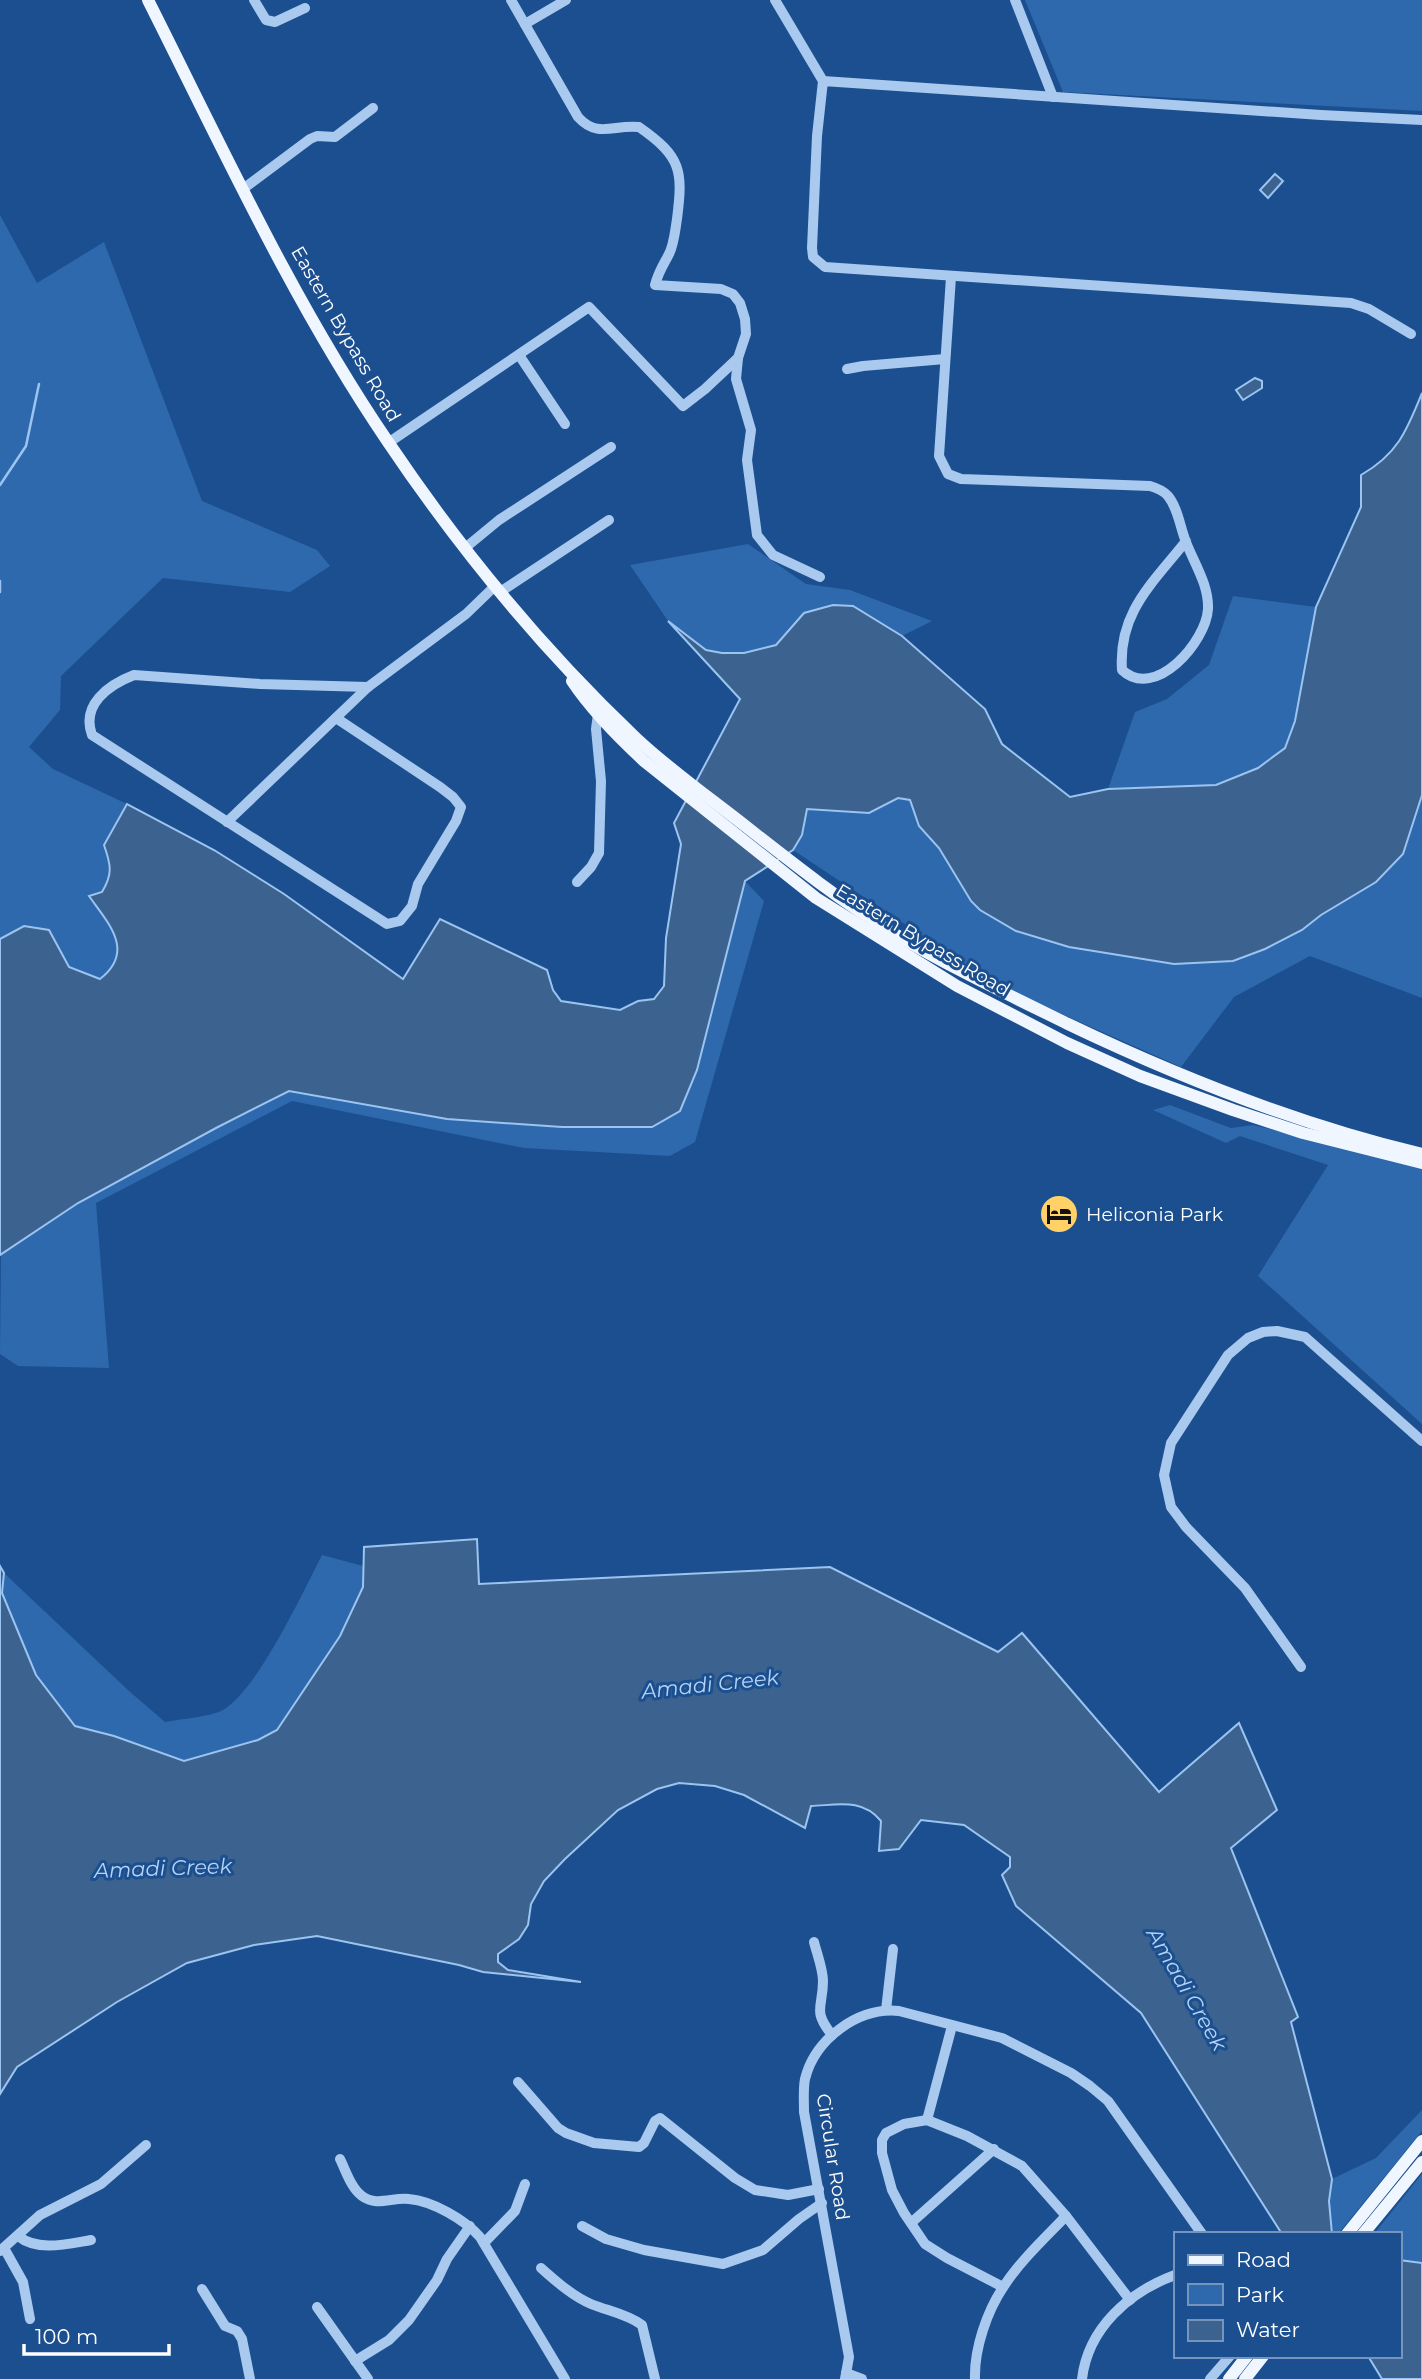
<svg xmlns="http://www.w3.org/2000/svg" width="1422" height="2379" viewBox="0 0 1422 2379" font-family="Montserrat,sans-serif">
<rect width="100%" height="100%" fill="#1b4f8f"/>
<g fill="#2e69ad">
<path d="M1025 0H1422V111L1063 92Z"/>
<path d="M0 215 37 283 104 242 202 501 317 550 330 566 290 592 163 578 61 676 60 710 29 747 53 769 127 804 104 845C111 865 113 874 102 893L89 896C108 923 135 951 101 979L69 967 49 930 24 926 0 939Z"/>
<path d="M1422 393V450L1316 607 1295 721 1285 748 1253 800 1070 797 1108 789 1135 712 1167 699 1209 665 1233 596 1316 607 1361 507V475C1398 454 1407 430 1422 393Z"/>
<path d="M748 544 806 584 850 590 932 621 902 636 854 606 804 614 776 645 744 653H722L706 650 668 621 630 565Z"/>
<path d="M1422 728V998L1310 956 1234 997 1181 1067 1037 1003 971 968 793 850 745 881 764 901 695 1142 670 1156 524 1148 292 1101 96 1203 109 1368 18 1366 0 1354 1 1254 78 1203 216 1128 289 1091 447 1119 697 1070 740 894 745 881 788 795 915 797 995 887Z"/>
<path d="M1170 1105 1231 1128 1253 1125 1422 1165V1424L1258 1276 1328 1165 1240 1136 1226 1143 1153 1110Z"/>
<path d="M322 1555 363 1566V1587L340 1635 277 1730 258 1740 184 1761 114 1736 76 1726 36 1676 2 1593 4 1573 129 1691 165 1722C180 1719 210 1717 223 1710 257 1691 303 1592 322 1555Z"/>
<path d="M1422 2110V2131L1338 2234H1332L1329 2201 1332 2179 1376 2158Z"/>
<path d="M1422 2174V2263L1399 2260V2234H1374Z"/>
</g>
<g fill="#3c6290" stroke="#9cc4f0" stroke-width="2">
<path d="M1275 174 1283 181 1268 198 1260 190Z"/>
<path d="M1255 378 1262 381V388L1243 400 1236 390Z"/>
<path d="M1422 393V795L1403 854 1376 882 1321 915 1302 930 1265 949 1233 961 1174 964 1069 947 1016 931 980 910 971 901 939 848 919 826 910 800 898 798 869 813 807 809 802 835 793 850 745 881 697 1070 680 1111 652 1127H562L447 1119 289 1091 216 1128 78 1203 0 1255V939L24 926 49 930 69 967 100 979C136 951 108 923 89 896L102 892C113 874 111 865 104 845L127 804 214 850 284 894 403 979 440 919 547 970 553 990 561 1001 620 1010 638 1001 654 999 664 986 666 938 681 844 674 823 740 699 668 621 706 650 722 653H744L776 645 804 613 833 605 853 606 902 636 985 709 1002 744 1070 797 1108 789 1216 785 1258 768 1285 748 1295 721 1316 607 1361 507V475C1398 454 1407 430 1422 393Z"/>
<path d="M477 1539 479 1584 830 1567 998 1652 1022 1633 1159 1792 1239 1723 1277 1810 1231 1848 1298 2017 1291 2022 1332 2179 1329 2201 1332 2234H1282L1141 2013 1016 1906 1002 1875 1010 1867V1857L964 1825 921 1820 899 1849 879 1851 881 1821C862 1798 838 1805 811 1806L805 1828 744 1795 715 1786 679 1783 657 1789 618 1810 565 1859 544 1881 531 1904 528 1925 519 1939 498 1954V1962L508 1970 581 1982 483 1972 459 1965 317 1936 254 1945 187 1963 117 2002 17 2067 0 2094V1566L4 1573 2 1593 36 1675 75 1726 114 1736 184 1761 258 1740 277 1730 340 1636 363 1587 364 1547Z"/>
<path d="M1399 2260 1422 2263V2379H1382L1368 2356H1399Z"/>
</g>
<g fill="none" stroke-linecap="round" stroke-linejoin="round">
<g stroke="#9cc4f0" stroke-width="2.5">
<path d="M0 485 26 446 39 384"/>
<path d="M0 581V592"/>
</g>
<g stroke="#a9c9ee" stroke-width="10">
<path d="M254 0 266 20 275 22 305 8"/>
<path d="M511 0 578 117C598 139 614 124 639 127 682 157 683 171 677 219 675 231 674 246 668 256 662 267 658 273 655 285L721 289 733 294 740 303 745 319 746 334 738 358 736 379 751 430 747 460 757 535 773 555 820 577"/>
<path d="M775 0 823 81"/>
<path d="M1015 0 1053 97"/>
<path d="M525 24 566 0"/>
<path d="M243 189 310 139 317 136 335 137 373 108"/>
<path d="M951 277 939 456 948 474 961 479 1150 486C1157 488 1163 490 1168 496 1178 508 1180 527 1186 542 1194 563 1209 585 1208 609 1206 642 1155 701 1122 670 1118 612 1153 583 1186 541"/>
<path d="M1411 334 1369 309 1351 303 825 267 813 257 812 248 817 136 823 81 1321 115 1422 120"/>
<path d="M519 355 565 424"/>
<path d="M847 369 863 366 945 359"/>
<path d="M388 443 589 307 683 406 705 389 738 358"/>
<path d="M465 548 499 520 611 447"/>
<path d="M500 592 609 520"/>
<path d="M336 718 440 787 453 797 461 807 456 821 418 884 412 906 400 921 387 924 92 735C81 705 108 685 134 675L260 684 368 687"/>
<path d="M227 822 368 687 466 614 495 586"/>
<path d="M577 882 591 867 599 853 601 781 596 729 598 714"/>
<path d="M1301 1667 1245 1588 1186 1527 1171 1507 1164 1475 1171 1443 1228 1355 1248 1338 1263 1332 1277 1331 1305 1337 1422 1441"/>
<path d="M814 1942C817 1954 823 1969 823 1981 823 2008 812 2010 832 2035"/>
<path d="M886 2010 893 1949"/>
<path d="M518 2082 558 2128 566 2133 594 2143 639 2147 644 2143 655 2121 660 2118 735 2178 755 2190 788 2195 819 2189"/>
<path d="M927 2120 952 2026"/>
<path d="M340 2159C346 2171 351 2188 362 2196 377 2207 392 2197 409 2199 433 2201 465 2220 480 2237L565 2379"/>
<path d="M911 2223 994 2149"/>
<path d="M582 2226 606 2239 644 2250 723 2264 763 2250 799 2219 822 2203"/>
<path d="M18 2236C38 2252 67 2244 91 2240"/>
<path d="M484 2243 515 2211 525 2184"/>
<path d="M4 2248 23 2282 30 2319"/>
<path d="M0 2251 40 2215 101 2184 146 2145"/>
<path d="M541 2268C556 2281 572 2296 591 2304 608 2311 627 2314 642 2325L655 2379"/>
<path d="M1003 2287 947 2258 925 2244 904 2213 892 2190 882 2153V2140L886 2133 904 2124 927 2120 967 2136 1022 2166 1066 2216 1130 2300"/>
<path d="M202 2289 225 2326 237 2331 242 2339 250 2379"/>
<path d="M317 2307 368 2379"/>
<path d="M355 2361 389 2340 409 2320 437 2280 447 2259 470 2226"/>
<path d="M846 2373 862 2379"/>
<path d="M845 2379 849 2357 804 2112C804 2101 803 2089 805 2079 815 2039 858 2007 899 2011L1002 2038 1071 2073 1090 2086 1108 2101 1202 2234"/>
<path d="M975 2379C974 2349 987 2311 1004 2286 1021 2260 1045 2238 1066 2216"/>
<path d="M1082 2379C1088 2328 1129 2292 1175 2275"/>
<path d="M1210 2379 1230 2356"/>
</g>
<g stroke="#f0f6ff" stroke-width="12">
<path d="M148 0C223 149 294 304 388 442 460 549 542 649 636 738 670 770 710 798 748 828 795 865 842 902 893 933 950 967 1009 995 1068 1024 1181 1078 1300 1125 1422 1154"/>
<path d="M572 681C592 711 618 737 644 761L816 898 957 986 1067 1043 1140 1076 1233 1110 1303 1133 1422 1163"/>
<path d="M1347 2234 1422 2141"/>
<path d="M1363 2234 1422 2162"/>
<path d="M1229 2379 1247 2356"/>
<path d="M1245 2379 1263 2356"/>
</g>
</g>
<defs>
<symbol id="hotel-disc" viewBox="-11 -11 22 22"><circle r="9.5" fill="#ffd166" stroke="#1b4f8f"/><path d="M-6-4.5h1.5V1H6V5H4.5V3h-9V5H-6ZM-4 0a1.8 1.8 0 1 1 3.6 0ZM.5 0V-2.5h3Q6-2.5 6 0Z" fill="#111"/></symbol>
</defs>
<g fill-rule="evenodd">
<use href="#hotel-disc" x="1037" y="1192" width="44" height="44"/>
</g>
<g text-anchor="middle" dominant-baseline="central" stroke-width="6" stroke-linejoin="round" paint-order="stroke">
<g font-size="19" fill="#fff" stroke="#1b4f8f">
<text transform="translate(346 334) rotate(60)">Eastern Bypass Road</text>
<text transform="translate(923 940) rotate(31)">Eastern Bypass Road</text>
<text transform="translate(833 2157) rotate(81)">Circular Road</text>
</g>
<g font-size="19" fill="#fff" stroke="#1b4f8f" text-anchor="start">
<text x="1086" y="1214">Heliconia Park</text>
</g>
<g font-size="21" font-style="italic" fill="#b5d3f5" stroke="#1b4f8f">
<text transform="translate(710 1684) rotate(-6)">Amadi Creek</text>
<text transform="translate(163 1868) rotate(-2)">Amadi Creek</text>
<text transform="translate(1187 1989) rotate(60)">Amadi Creek</text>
</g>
</g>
<rect x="1174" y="2232" width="228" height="126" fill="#1b4f8f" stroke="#7695bc" stroke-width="2"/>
<rect x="1188" y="2255" width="35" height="10" fill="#f0f6ff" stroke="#7695bc" stroke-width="2"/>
<text x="1236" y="2267" font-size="21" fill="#ffffff">Road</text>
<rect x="1188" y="2284" width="35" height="21" fill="#2e69ad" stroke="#7695bc" stroke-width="2"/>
<text x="1236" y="2302" font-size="21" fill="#ffffff">Park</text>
<rect x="1188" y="2320" width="35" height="21" fill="#3c6290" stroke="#7695bc" stroke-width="2"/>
<text x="1236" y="2337" font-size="21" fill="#ffffff">Water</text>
<path d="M24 2344v10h145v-10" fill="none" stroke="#ffffff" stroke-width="3.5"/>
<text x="35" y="2344" font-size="21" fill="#ffffff" stroke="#1b4f8f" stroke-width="5" paint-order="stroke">100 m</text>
</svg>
